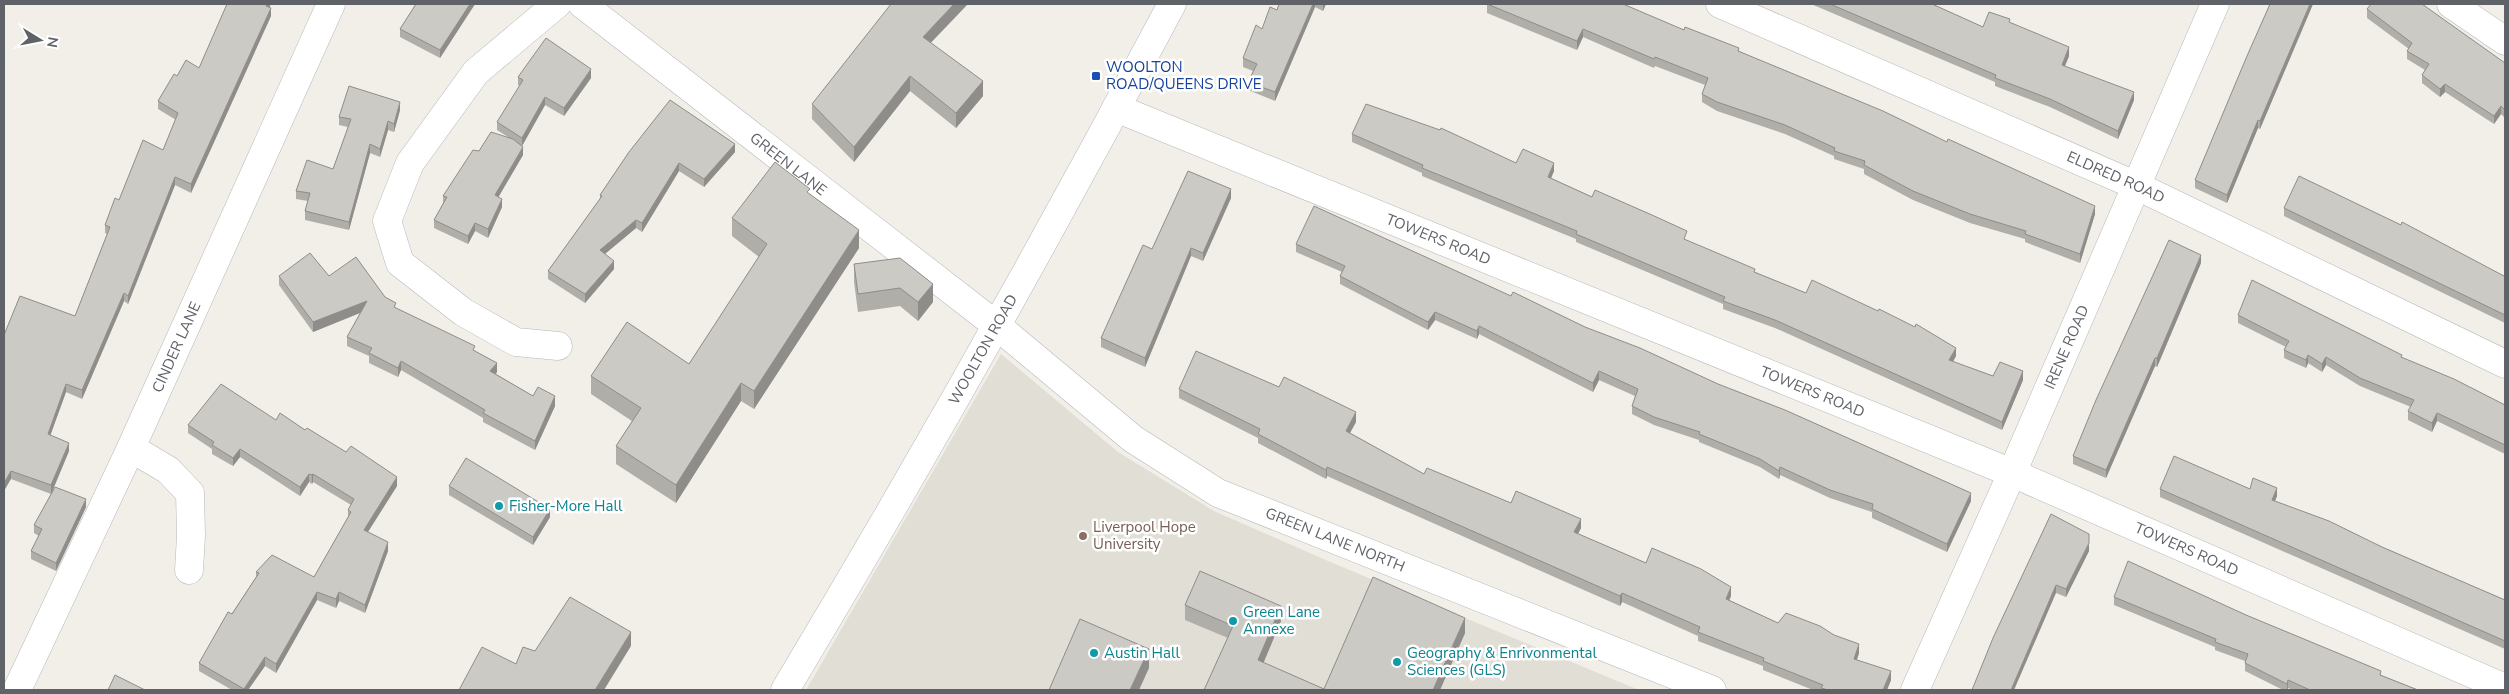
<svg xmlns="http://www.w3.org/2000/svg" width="2509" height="694" viewBox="0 0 2509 694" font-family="'Nunito Sans',sans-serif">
<rect width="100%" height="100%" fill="#f1efe8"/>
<path fill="#e1ded6" d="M1001 354 1118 452 1214 511 1328 561 1639 690H806Z"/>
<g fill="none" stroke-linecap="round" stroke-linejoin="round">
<defs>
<g id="minor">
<path d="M557 4 476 72 410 163 387 221 400 263 463 312 516 342 558 346"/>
<path id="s1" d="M582 4 996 325 1133 439 1218 493 1712 690"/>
<path id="s2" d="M1720 4 2137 186 2505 364"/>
<path d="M2451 4 2505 41"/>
<path id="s3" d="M1116 108 2012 473 2505 688"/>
<path d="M131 448 168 470 190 493 191 536 189 570"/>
<path id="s4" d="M17 690 131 448 331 4"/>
<path id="s5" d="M785 690C920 465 1049 236 1172 4"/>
<path id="s6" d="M1915 690 2012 473 2215 4"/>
</g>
</defs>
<use href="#minor" stroke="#b5b8bc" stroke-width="29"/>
<use href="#minor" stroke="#fff" stroke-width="28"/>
</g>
<g fill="#afaea9">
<path d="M416 4H475L440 58 400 37V29Z"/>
<path d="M1279 4H1326L1323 11 1315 7 1275 101 1248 90V82L1253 71 1243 67V58L1262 29 1277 10Z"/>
<path d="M1487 4 1684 30 1739 51 2095 214 2080 263 2025 242V239L1970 223 1913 200 1864 174V169L1834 159V156L1785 134 1717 111 1702 102V94L1705 85 1655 66 1654 68 1583 37 1577 50 1487 13Z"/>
<path d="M1811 4H1932L1983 27 2010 23 2069 56 2065 66 2134 100 2118 139 2050 107 1995 86V82Z"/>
<path d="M2270 4H2313L2260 129 2258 128 2227 203 2195 188V180Z"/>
<path d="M270 7 271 16 191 193 175 185 128 304 124 301 82 399 66 392 50 435 69 451 52 492 86 507 56 571 31 559V551L39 536 34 533V525L51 494 11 479 4 335 75 316 107 234 105 233V225L119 200 163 150 176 120 158 109V101L177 76 199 68Z"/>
<path d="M2367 9 2505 63V118L2501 114 2494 124 2445 92 2440 97 2422 83V75L2425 70 2407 59V51L2409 49 2367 18Z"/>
<path d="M931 43 983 96 956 128 910 91 854 162 812 119V104Z"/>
<path d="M518 77 591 78 564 116 545 105 522 146 523 155 498 197 502 207 488 238 475 231 468 244 434 228V220L443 203V196L479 151 508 137 497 130V122L520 86 518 85Z"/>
<path d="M400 110 394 132 388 130 380 157 370 153 349 230 305 220V211L308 201 296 199V191L333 169 348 127 339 125V117Z"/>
<path d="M1352 134 1516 163 1554 171 1551 178 1755 272 1956 356 1953 362 1993 376 2023 380 2002 430 1775 328 1723 309V304L1576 242V239L1422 176V173L1352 142Z"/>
<path d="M629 152H735L704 187 679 171 642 232 636 228 605 254 614 269 585 303 548 279V271L600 199V195Z"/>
<path d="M810 194 859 248 754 409 741 401 676 503 616 464V446L632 421 591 394V376L689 364 759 257 732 236V218Z"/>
<path d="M1231 198 1203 261 1191 256 1145 367 1101 347V338L1152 249Z"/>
<path d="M2284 208 2504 276 2505 273V323L2284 216Z"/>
<path d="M1296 244 1511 296 1585 327 1971 501 1947 552 1872 518V512L1830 498 1780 475 1779 479 1760 467 1699 442V440L1654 425 1632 414V406L1635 396 1599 380 1593 392 1479 334 1477 339 1435 320 1428 330 1340 284V276L1342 272 1296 252Z"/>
<path d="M2201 263 2157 367 2155 366 2106 478 2073 464V456Z"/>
<path d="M854 264 933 302 918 321 900 306 858 312 854 282Z"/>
<path d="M279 276H329L385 297 396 309 475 351 497 372 496 374 533 396 555 406 535 450 483 422V418L401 370 398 377 369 363V356L347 346V337L360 313 313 332 279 285Z"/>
<path d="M2238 315 2402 358 2505 405V454L2437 421 2432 432 2408 420V411L2411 407 2360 386 2326 365 2322 372 2308 363 2306 368 2284 358V350L2286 347 2238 323Z"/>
<path d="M1179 389 1356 422 1350 433 1424 474 1581 528 1578 534 1646 563 1731 596 1729 600 1778 623 1859 653 1857 660 1891 680 1887 690H1813L1763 670V666L1698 641V636L1622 602 1620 606 1327 476 1326 479 1258 443V438L1179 398Z"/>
<path d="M276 420 305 430 397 486 368 532 388 551 365 613 339 601 336 608 317 600 276 673 265 666 248 690H232L199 671V663L256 577V572L314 577 348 517V510L351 505 313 482 312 484 309 482 300 496 240 457 233 466 212 454V449L188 433V425Z"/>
<path d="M449 486 550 517 533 545 449 495Z"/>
<path d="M2160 489H2250L2277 496 2275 501 2505 600V649L2160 497Z"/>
<path d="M2089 551 2066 597 2056 593 1993 638Z"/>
<path d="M2114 597 2246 615 2381 675 2418 690H2293L2288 688V690H2283L2245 671V661L2215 650V647L2114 605Z"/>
<path d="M1185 605 1281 621 1263 663 1324 689 1465 633 1440 690H1204L1228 638 1185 620Z"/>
</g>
<g fill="#8f8d8a">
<path d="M267 4H271L266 14V6Z"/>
<path d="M470 4H475L440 58V50Z"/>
<path d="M954 4H968L923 51V37Z"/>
<path d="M1313 4H1315V7L1275 101V92Z"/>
<path d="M1323 4H1326L1323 11Z"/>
<path d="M2310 4H2313L2260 129V121Z"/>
<path d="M271 8V16L191 193V184Z"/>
<path d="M1583 29V37L1577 50V41Z"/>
<path d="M2069 47V56L2062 73V65Z"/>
<path d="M591 69V78L564 116V108Z"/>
<path d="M910 76V91L854 162V147Z"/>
<path d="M983 81V96L956 128V113Z"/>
<path d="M2445 84V92L2440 97V89Z"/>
<path d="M2134 92V100L2118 139V131Z"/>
<path d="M545 97V105L522 146V138Z"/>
<path d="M400 102V110L394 132V124Z"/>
<path d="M2501 106V114L2494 124V116Z"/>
<path d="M2258 120V128L2227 203V195Z"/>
<path d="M388 121V130L380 157V149Z"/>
<path d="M370 144V153L349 230V222Z"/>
<path d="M735 144V152L704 187V179Z"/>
<path d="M523 147V155L495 203V195Z"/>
<path d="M679 163V171L642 232V223Z"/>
<path d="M1554 163V171L1548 185V177Z"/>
<path d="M175 177V185L128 304V296Z"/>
<path d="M1231 189V198L1203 261V253Z"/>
<path d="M502 199V207L488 238V229Z"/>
<path d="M2095 206V214L2080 263V254Z"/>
<path d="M636 220V228L600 258V250Z"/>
<path d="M475 223V231L468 244V236Z"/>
<path d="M859 230V248L754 409V391Z"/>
<path d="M1191 248V256L1145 367V358Z"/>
<path d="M2201 255V263L2157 367V358Z"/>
<path d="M614 261V269L585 303V294Z"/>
<path d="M933 284V302L918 321V302Z"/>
<path d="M124 293V301L82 399V390Z"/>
<path d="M367 301V310L313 332V322Z"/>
<path d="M1435 312V320L1428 330V322Z"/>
<path d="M1479 326V334L1477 339V331Z"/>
<path d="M1956 348V356L1949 368V360Z"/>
<path d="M2308 355V363L2306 368V360Z"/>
<path d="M2326 357V365L2322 372V364Z"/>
<path d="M2155 358V366L2106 478V470Z"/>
<path d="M401 361V370L398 377V368Z"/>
<path d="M497 363V372L490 380V371Z"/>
<path d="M1599 371V380L1593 392V383Z"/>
<path d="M2023 371V380L2002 430V422Z"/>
<path d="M741 383V401L676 503V485Z"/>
<path d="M66 384V392L48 442V434Z"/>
<path d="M555 396V406L535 450V441Z"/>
<path d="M1356 412V422L1346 440V431Z"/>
<path d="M2437 413V421L2432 432V423Z"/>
<path d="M69 443V451L51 494V485Z"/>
<path d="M240 449V457L233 466V458Z"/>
<path d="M1327 467V476L1326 479V470Z"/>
<path d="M1780 467V475L1779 479V471Z"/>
<path d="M11 471V479L4 491V483Z"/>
<path d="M309 474V482L300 496V487Z"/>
<path d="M313 474V482L312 484V475Z"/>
<path d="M397 477V486L364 538V530Z"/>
<path d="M2277 488V496L2272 508V500Z"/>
<path d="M1971 493V501L1947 552V544Z"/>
<path d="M86 499V507L56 571V563Z"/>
<path d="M550 509V517L533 545V537Z"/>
<path d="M1581 519V528L1574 541V532Z"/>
<path d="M388 542V551L365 613V605Z"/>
<path d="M2089 543V551L2066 597V589Z"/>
<path d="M2056 585V593L2014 690H2011Z"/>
<path d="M1731 587V596L1726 608V599Z"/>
<path d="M317 592V600L276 673V664Z"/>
<path d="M339 592V601L336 608V599Z"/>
<path d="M1622 593V602L1620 606V596Z"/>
<path d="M1281 606V621L1258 676V660Z"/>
<path d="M1465 618V633L1440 690H1433Z"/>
<path d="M631 632V646L604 690H595Z"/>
<path d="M1859 644V653L1854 668V659Z"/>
<path d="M1149 649V668L1139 690H1130Z"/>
<path d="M265 657V666L248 690H244V689Z"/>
<path d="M1891 671V680L1887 690H1883Z"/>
<path d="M2288 680V688L2287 690V684Z"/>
</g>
<g fill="#cccac5" stroke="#8f8d8a">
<path d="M227 4H267L266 6 271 8 191 184 175 177 128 296 124 293 82 390 66 384 48 434 69 443 51 485 11 471 4 483V335L20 296 75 316 110 227 105 225 115 198 119 200 143 140 163 150 178 113 158 101 174 74 177 76 186 60 199 68Z"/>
<path d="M416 4H470L440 50 400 29Z"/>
<path d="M891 4H954L923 37 983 81 956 113 910 76 854 147 812 104Z"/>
<path d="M1279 4H1313L1275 92 1248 82 1257 64 1243 58 1256 25 1262 29 1270 7 1277 10Z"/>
<path d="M1487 4H1623L1684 30 1685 27 1739 48 1738 51 1883 111 1947 142 1948 139 2095 206 2080 254 2025 234 2026 231 1970 214 1913 191 1864 165 1865 161 1834 151 1835 148 1785 125 1717 102 1702 94 1708 78 1655 57 1654 59 1583 29 1577 41Z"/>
<path d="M1830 4H1932L1983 27 1989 12 2010 19 2009 22 2069 47 2062 65 2134 92 2118 131 2050 99 1995 78 1996 75Z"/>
<path d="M2270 4H2310L2260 121 2258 120 2227 195 2195 180 2247 56Z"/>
<path d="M2371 4H2422L2505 63V110L2501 106 2494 116 2445 84 2440 89 2422 75 2429 64 2407 51 2412 43 2367 9Z"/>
<path d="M546 38 591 69 564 108 545 97 522 138 497 122 523 80 518 77Z"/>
<path d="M349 86 400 102 394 124 388 121 380 149 370 144 349 222 305 211 310 193 296 191 307 160 333 169 351 119 339 117Z"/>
<path d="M670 100 735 144 704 179 679 163 642 223 636 220 600 250 614 261 585 294 548 271 602 196 600 195 629 152Z"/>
<path d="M1366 104 1440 130 1441 128 1516 163 1523 149 1554 163 1548 177 1592 197 1595 190 1652 215 1687 231 1684 239 1755 269 1754 272 1806 293 1812 280 1878 311 1879 309 1915 327 1916 324 1956 348 1949 360 1993 376 2000 362 2023 371 2002 422 1775 320 1723 301 1725 297 1576 234 1577 231 1422 168 1423 165 1352 134Z"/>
<path d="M491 132 513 139 523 147 495 195 502 199 488 229 475 223 468 236 434 220 447 197 443 196 473 150 479 151Z"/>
<path d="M775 162 810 189 807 192 859 230 754 391 741 383 676 485 616 446 641 408 591 376 627 322 689 364 767 244 732 218Z"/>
<path d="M1188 171 1231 189 1203 253 1191 248 1145 358 1101 338 1143 245 1152 249Z"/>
<path d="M2299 176 2401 225 2402 222 2504 276 2505 273V315L2284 208Z"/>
<path d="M1314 206 1511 296 1513 292 1585 327 1640 348 1718 384 1785 410 1971 493 1947 544 1872 509 1873 504 1830 490 1780 467 1779 471 1760 459 1699 434 1700 432 1654 417 1632 406 1638 389 1599 371 1593 383 1479 326 1477 331 1435 312 1428 322 1340 276 1345 266 1296 244Z"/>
<path d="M2169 240 2201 255 2157 358H2155L2106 470 2073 456 2096 400Z"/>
<path d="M310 253 329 276 356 257 385 297 396 303 394 307 475 346 473 350 497 363 490 371 533 396 538 387 555 396 535 441 483 413 485 410 401 361 398 368 369 353 372 348 347 337 367 301 313 322 279 276Z"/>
<path d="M900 258 933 284 918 302 900 288 858 294 854 264Z"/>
<path d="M2252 280 2402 355 2401 357 2454 379 2505 405V445L2437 413 2432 423 2408 411 2414 400 2360 378 2326 357 2322 364 2308 355 2306 360 2284 350 2289 341 2238 315Z"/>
<path d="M1196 351 1279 387 1284 377 1356 412 1346 431 1424 474 1427 468 1511 503 1516 491 1581 519 1574 532 1646 563 1652 548 1701 569 1731 587 1726 599 1778 623 1786 613 1820 626 1834 635 1859 644 1854 659 1891 671 1883 690H1828L1821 688 1823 685 1763 661 1764 658 1698 632 1700 627 1622 593 1620 596 1327 467 1326 470 1258 434 1260 429 1179 389Z"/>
<path d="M221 384 276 420 280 413 305 430 307 428 346 452 351 446 397 477 364 530 388 542 365 605 339 592 336 599 317 592 276 664 265 657 244 689 199 663 228 612 232 614 259 573 256 572 272 555 314 577 351 512 348 510 354 499 313 474 312 475 309 474 300 487 240 449 233 458 212 445 214 442 188 425Z"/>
<path d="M2174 456 2250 489 2253 478 2277 488 2272 500 2329 521 2382 547 2505 600V641L2160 489Z"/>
<path d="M466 458 550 509 533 537 449 486Z"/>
<path d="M55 487 86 499 56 563 31 551 42 529 34 525Z"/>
<path d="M2051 514 2089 534V543L2066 589 2056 585 2011 690H1972L1993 638Z"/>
<path d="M2128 561 2246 615 2381 671 2380 675 2418 690H2310L2288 680 2287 684 2245 663 2248 654 2215 642 2216 639 2114 597Z"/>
<path d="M1200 571 1281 606 1258 660 1324 689 1373 577 1465 618 1433 690H1204L1233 626 1185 605Z"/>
<path d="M570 597 631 632 595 690H459L482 647 516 664 523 647 535 651Z"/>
<path d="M1080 619 1149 649 1130 690H1049Z"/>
<path d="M115 675 145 690H108Z"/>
</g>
<rect fill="#1a4fb4" stroke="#fff" stroke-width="2" x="1091" y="71" width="10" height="10" rx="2.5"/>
<g fill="#0f9aa8" stroke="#fff" stroke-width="2">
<circle cx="499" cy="506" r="5"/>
<circle cx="1233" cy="621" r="5"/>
<circle cx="1094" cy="653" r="5"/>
<circle cx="1397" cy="662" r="5"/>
</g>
<circle fill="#8d6e63" stroke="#fff" stroke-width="2" cx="1083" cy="536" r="5"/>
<g text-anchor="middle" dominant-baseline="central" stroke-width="5" stroke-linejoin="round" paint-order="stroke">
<g font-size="15" fill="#164399" stroke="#fff" text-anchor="start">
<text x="1106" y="67">WOOLTON<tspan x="1106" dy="17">ROAD/QUEENS DRIVE</tspan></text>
</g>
<g font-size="15" fill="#5f6368" stroke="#fff">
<text stroke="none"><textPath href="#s1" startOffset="261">GREEN LANE</textPath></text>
<text stroke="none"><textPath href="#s2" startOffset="432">ELDRED ROAD</textPath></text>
<text stroke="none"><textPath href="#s3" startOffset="348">TOWERS ROAD</textPath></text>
<text stroke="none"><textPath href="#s4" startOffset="378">CINDER LANE</textPath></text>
<text stroke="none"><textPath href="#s6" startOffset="375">IRENE ROAD</textPath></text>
<text stroke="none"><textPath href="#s5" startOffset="394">WOOLTON ROAD</textPath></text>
<text stroke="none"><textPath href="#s3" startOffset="752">TOWERS ROAD</textPath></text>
<text stroke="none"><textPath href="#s1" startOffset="929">GREEN LANE NORTH</textPath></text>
<text stroke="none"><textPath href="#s3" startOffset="1158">TOWERS ROAD</textPath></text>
</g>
<g font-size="15" fill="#0d838f" stroke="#fff" text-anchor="start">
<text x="509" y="506">Fisher-More Hall</text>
<text x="1243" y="612">Green Lane<tspan x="1243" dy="17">Annexe</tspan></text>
<text x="1104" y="653">Austin Hall</text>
<text x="1407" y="653">Geography &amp; Enrivonmental<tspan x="1407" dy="17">Sciences (GLS)</tspan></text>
</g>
<g font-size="15" fill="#785e54" stroke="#fff" text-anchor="start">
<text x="1093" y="527">Liverpool Hope<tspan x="1093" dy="17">University</tspan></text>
</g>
</g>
<rect width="2509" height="694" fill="none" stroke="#5f6368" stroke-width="10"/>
<g transform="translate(40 40) rotate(100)" stroke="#ffffff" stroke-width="4" paint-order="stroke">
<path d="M0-4L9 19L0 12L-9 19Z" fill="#5f6368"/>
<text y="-8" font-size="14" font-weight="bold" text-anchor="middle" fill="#5f6368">N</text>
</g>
</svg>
